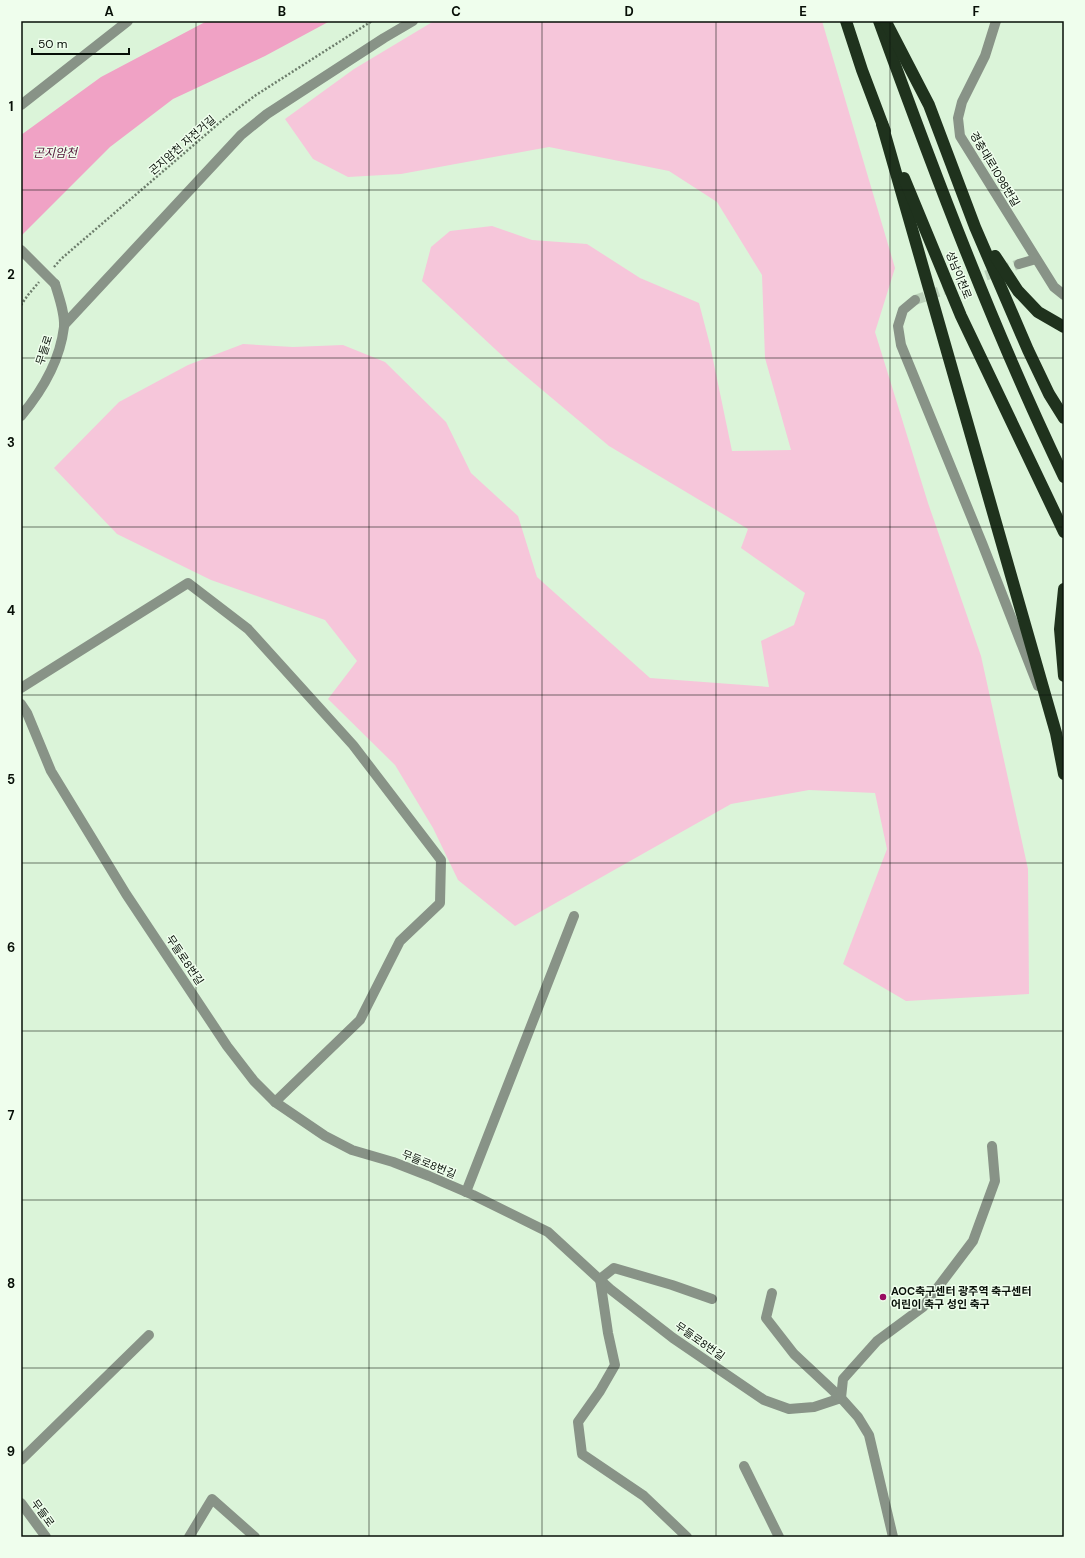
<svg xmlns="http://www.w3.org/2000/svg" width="1085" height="1558" viewBox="0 0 1085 1558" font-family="'DM Sans','Noto Sans KR',sans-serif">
<rect width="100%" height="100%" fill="#dbf4d9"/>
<path fill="#f6c6da" d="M434 21H822L895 268 875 332 928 503 981 656 1028 869 1029 994 906 1001 843 964 887 849 875 793 809 790 731 804 515 926 458 880 433 828 395 765 328 699 357 661 325 620 211 580 117 534 54 468 119 402 188 365 243 344 293 347 343 345 385 362 446 422 471 473 518 516 537 577 650 678 769 687 761 641 794 625 805 593 741 548 748 529 609 446 509 362 422 281 431 247 450 231 492 226 532 240 587 244 640 278 699 303 710 345 732 451 791 450 765 358 762 275 717 202 669 171 549 147 401 174 348 177 313 159 285 119 354 69Z"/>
<path fill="#f0a2c5" d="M207 21H330L265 56 173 99 110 147 21 236V135L101 77Z"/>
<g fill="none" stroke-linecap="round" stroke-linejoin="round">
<path stroke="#bbd2ba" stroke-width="10" stroke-dasharray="10 5" stroke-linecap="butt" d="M915 300 1019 264"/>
<g stroke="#6d7d6c" stroke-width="2.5" stroke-dasharray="2 2" stroke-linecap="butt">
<path d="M54 267 61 259 225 118 256 95 372 21"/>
<path d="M21 305 28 295 39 282"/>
</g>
<g stroke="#889387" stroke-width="10">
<path d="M996 21 985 56 962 102 958 118 960 136 1054 287 1064 295"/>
<path d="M21 105 128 21"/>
<path d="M1019 264 1036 259"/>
<path d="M915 300 903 310 898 326 901 345 982 543 1038 686"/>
<path d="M64 325 241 135 267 114 384 38 413 21"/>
<path d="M21 416C42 391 60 360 64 327 65 313 59 297 55 284"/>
<path d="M21 688 188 583 248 629 353 745 441 860 440 903 400 941 360 1020 275 1102"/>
<path d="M21 704 27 713 51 771 126 894 227 1046 254 1081 275 1102 325 1136 352 1150 393 1162 429 1176 473 1195 548 1232 610 1289 673 1338 764 1400 789 1409 814 1407 841 1398 858 1417 869 1435 893 1537"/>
<path d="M466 1192 574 916"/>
<path d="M772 1293 766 1318 794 1354 841 1398"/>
<path d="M841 1398 843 1379 877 1341 923 1307 973 1241 995 1181 992 1146"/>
<path d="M21 1460 149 1335"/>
<path d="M744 1466 779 1537"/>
<path d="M21 1503 46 1537"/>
<path d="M189 1537 212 1499 255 1537"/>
<path d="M687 1537 644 1496 582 1454 578 1422 600 1391 615 1365 608 1333 600 1279 614 1268 672 1285 712 1299"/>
</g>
<g stroke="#1f321d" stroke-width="12">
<path d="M846 21 862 70 885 131"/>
<path d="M879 21C935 175 993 329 1064 477"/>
<path d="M886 22 929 105 975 227 1028 350 1049 394 1064 418"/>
<path d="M882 124 1056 733 1064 774"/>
<path d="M904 178 961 316 1064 532"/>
<path d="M995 256 1018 291 1038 312 1064 327"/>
<path d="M1064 589 1060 629 1064 676"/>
</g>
<path stroke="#889387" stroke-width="10" d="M21 250 55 284"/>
</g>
<path fill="none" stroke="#070f07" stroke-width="1" stroke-opacity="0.55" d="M196 21V1537M369 21V1537M542 21V1537M716 21V1537M890 21V1537M21 190H1064M21 358H1064M21 527H1064M21 695H1064M21 863H1064M21 1031H1064M21 1200H1064M21 1368H1064"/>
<circle fill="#980d61" stroke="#effeed" stroke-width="1.5" cx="883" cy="1297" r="4"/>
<g text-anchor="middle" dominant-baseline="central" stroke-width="3" stroke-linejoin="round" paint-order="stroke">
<g font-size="11" fill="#070f07" stroke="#effeed">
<text transform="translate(182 145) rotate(-41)">곤지암천 자전거길</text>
<text transform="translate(995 169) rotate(59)">경충대로1098번길</text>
<text transform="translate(959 275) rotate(68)">성남이천로</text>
<text transform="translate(44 350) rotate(-72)">무들로</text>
<text transform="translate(185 960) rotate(56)">무들로8번길</text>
<text transform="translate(429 1164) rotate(22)">무들로8번길</text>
<text transform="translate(700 1341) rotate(35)">무들로8번길</text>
<text transform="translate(43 1513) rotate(54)">무들로</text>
</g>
<g font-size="11" font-weight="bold" fill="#070f07" stroke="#effeed" text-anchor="start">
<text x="891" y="1291">AOC축구센터 광주역 축구센터<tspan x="891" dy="13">어린이 축구 성인 축구</tspan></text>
</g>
<g font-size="12" font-style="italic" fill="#510f34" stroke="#effeed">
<text x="55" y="153">곤지암천</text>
</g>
</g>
<rect width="1085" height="1558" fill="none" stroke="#effeed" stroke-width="44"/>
<path d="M32 48v6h97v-6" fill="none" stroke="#070f07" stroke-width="2"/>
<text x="38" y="48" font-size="12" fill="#070f07" stroke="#effeed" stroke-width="3" paint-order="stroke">50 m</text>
<rect x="22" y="22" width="1041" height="1514" fill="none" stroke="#070f07" stroke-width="1.5"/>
<g font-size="13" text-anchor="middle" font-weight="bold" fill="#070f07">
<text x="109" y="16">A</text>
<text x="282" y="16">B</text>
<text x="456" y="16">C</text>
<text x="629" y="16">D</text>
<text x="803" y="16">E</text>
<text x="976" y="16">F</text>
<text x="11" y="111">1</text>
<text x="11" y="279">2</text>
<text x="11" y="447">3</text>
<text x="11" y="615">4</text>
<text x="11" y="784">5</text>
<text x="11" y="952">6</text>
<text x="11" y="1120">7</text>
<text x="11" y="1288">8</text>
<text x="11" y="1456">9</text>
</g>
</svg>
